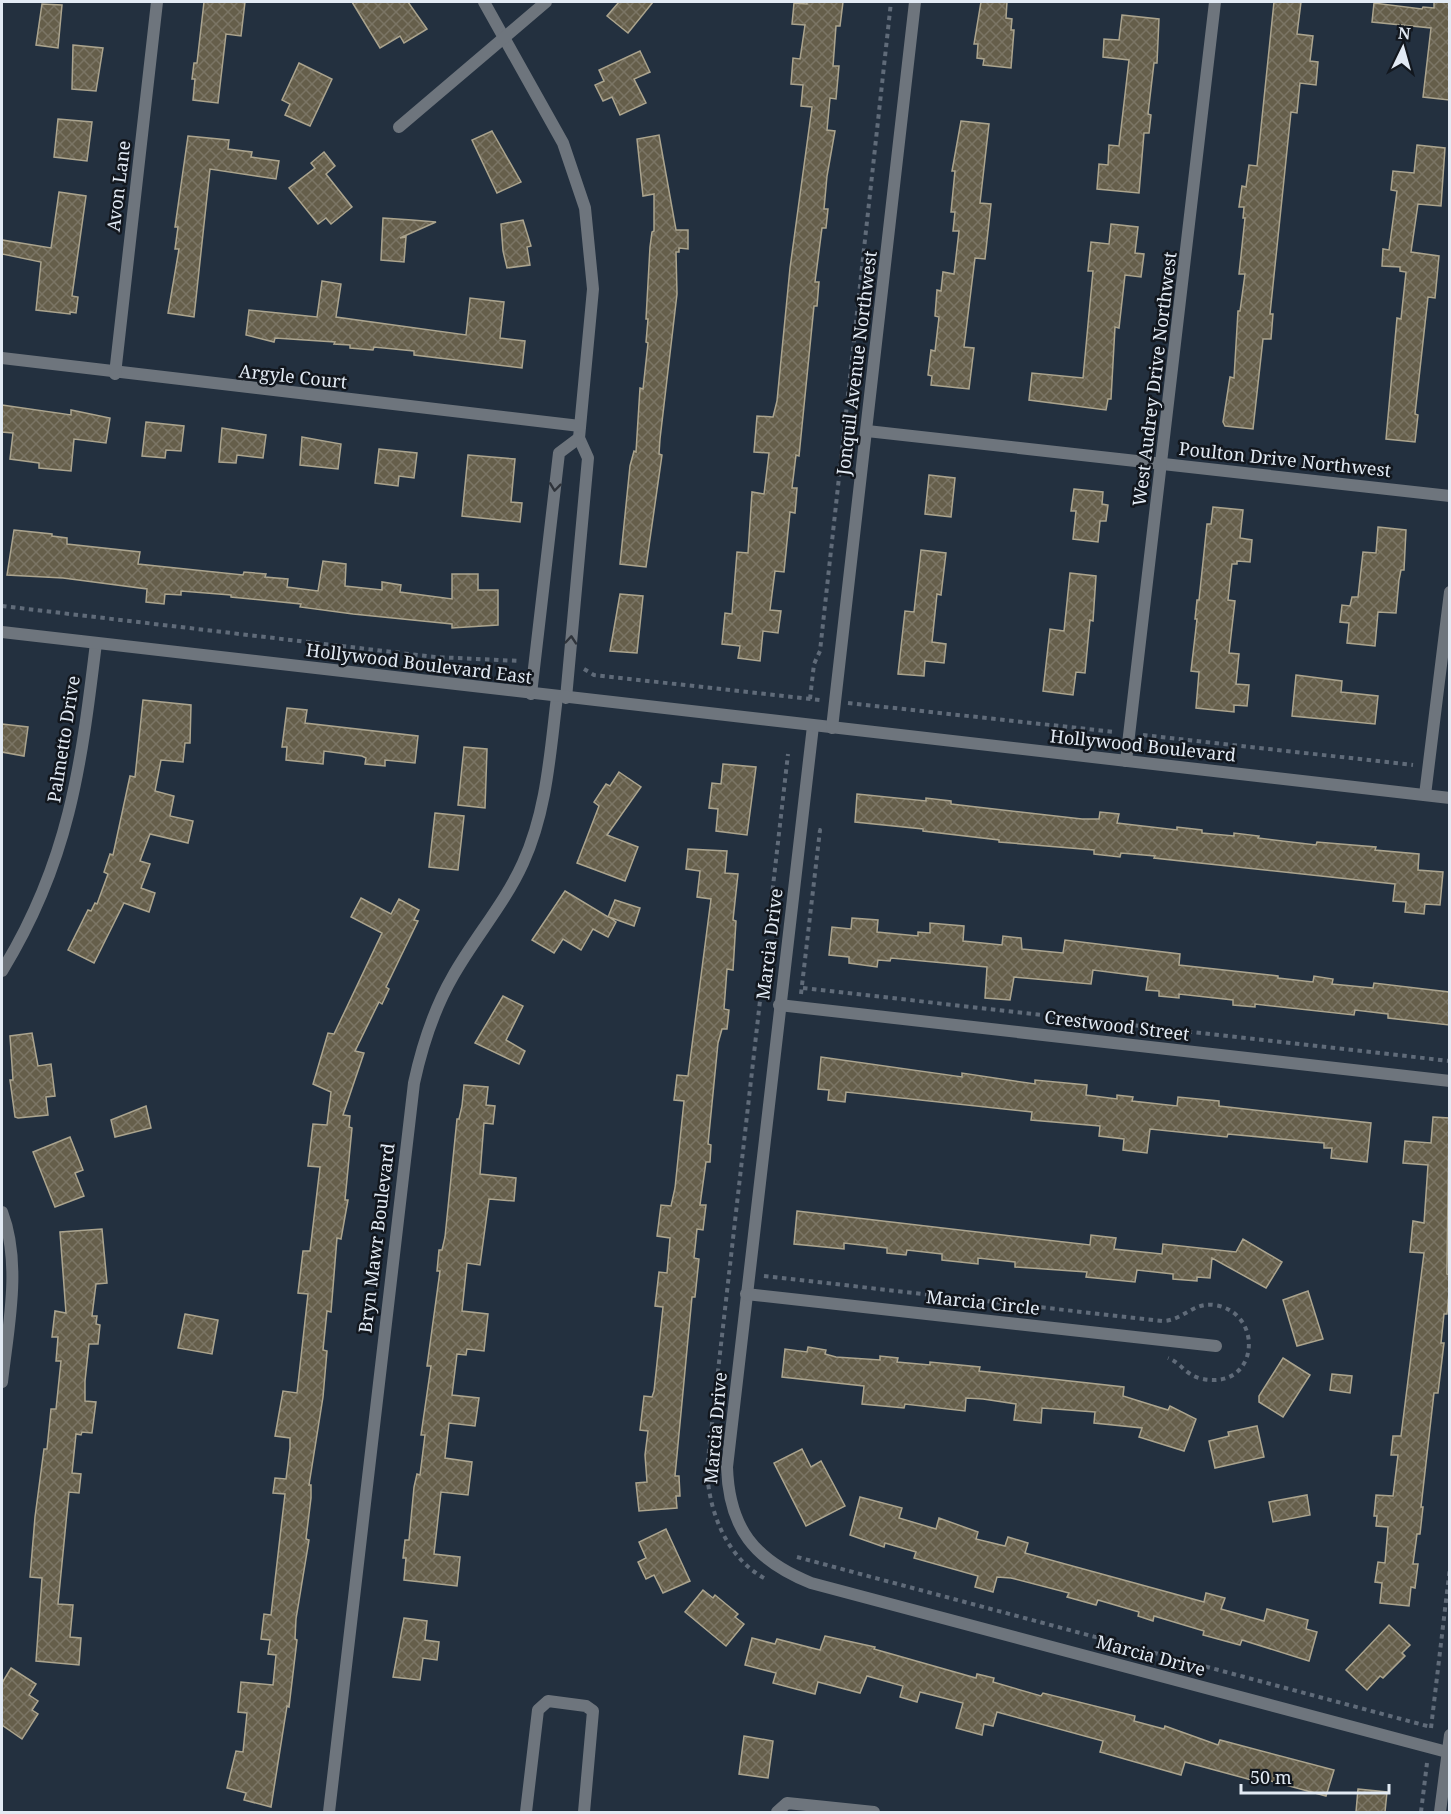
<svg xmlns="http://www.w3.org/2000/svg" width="1451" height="1814" viewBox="0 0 1451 1814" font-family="'Noto Serif',serif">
<defs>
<pattern id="building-cross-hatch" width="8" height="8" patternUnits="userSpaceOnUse" patternTransform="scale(1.5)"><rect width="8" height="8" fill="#655e4a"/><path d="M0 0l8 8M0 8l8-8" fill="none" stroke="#7b7565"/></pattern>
</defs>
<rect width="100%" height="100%" fill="#23303f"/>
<g fill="url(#building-cross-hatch)" stroke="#aba48e" stroke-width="1.5">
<path d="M204 2H245L241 36 226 34 218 103 193 100 195 79H192L194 63H197Z"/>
<path d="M352 2H408L427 29 404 43 400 36 380 48Z"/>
<path d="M619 2H653L628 33 607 16Z"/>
<path d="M807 2H843L840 26H836L833 66H839L836 99 830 98 827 130 835 131 827 176 824 209H828L826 228H822L815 282H819L817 306H814L799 456 796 455 792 488H797L795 513 790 512 784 572 775 571 770 610 781 611 778 633 763 631 760 661 738 658 740 646 722 644 725 613 732 614 737 552 748 553 752 492 764 494 769 453 754 452 757 416 773 417 777 401 790 268 812 107 801 106 803 85 791 84 793 58 800 59 805 25 792 24 794 3 807 4Z"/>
<path d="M981 2H1007L1006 18 1012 19 1011 30H1014L1011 68 983 65 984 59 977 58 978 44H974Z"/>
<path d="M1274 2H1301L1297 34 1313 36 1310 61 1318 62 1316 85 1300 83 1297 113 1291 112 1270 314H1273L1271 339H1263L1253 429 1225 426 1223 422 1230 377 1234 378 1238 311H1240L1245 274H1239L1245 218H1243L1244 207H1239L1242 186 1246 187 1249 165 1257 166Z"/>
<path d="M1434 2H1449V100L1423 97 1431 28 1372 22 1374 3 1422 9 1423 7 1434 8Z"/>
<path d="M42 4 62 5 58 48 36 45Z"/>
<path d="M1122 15 1159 19 1157 63H1154L1148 114 1151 115 1149 133H1144L1139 193 1097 189 1099 164 1108 165 1109 145 1119 146 1129 60 1103 57 1104 39 1119 40Z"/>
<path d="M73 45 103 48 96 91 72 89Z"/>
<path d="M640 51 650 72 634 79 646 103 620 115 612 97 603 101 595 85 604 81 599 70Z"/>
<path d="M299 63 332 79 310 126 285 115 290 104 282 100Z"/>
<path d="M58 119 92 122 87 161 54 157Z"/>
<path d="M961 121 989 124 980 203 991 204 985 259 975 258 964 347 974 348 969 389 931 385 932 376 928 375 931 350 935 351 939 317 935 316 937 290 941 291 943 272 954 274 959 231H953L955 212H951L955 171H952Z"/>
<path d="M492 131 521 182 497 193 472 140Z"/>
<path d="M659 135 676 230H688V249L679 248V252H676L677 294 660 439 659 454 662 455 646 567 620 564 630 466 634 451 636 452 640 388 643 389 648 343 646 342 648 319H646L650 247 652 232 654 231V194L643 196 637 139Z"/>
<path d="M188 136 229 140 228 149 252 152 251 157 279 161 276 179 210 169 194 317 168 313 179 249H175L178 227H175Z"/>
<path d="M1417 145 1445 148 1441 206 1418 204 1411 252 1439 256 1435 298 1428 297 1415 414 1418 415 1415 442 1386 439 1397 318 1401 319 1406 272 1400 271V267L1382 266 1383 249 1389 250 1397 191 1391 190 1393 171 1414 173Z"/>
<path d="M324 152 335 166 326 174 352 207 331 224 326 218 318 224 289 188 315 168 311 163Z"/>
<path d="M59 192 86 196 72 296 78 297 76 313 70 312V314L36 310 41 262 2 254V240L51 248Z"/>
<path d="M383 218 412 220 436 222 400 238 406 237 404 262 381 260Z"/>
<path d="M523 220 531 246 527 247 530 265 507 268 503 251 501 224Z"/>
<path d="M1111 224 1138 227 1135 253 1144 254 1141 277 1125 275 1119 328 1115 327 1111 399H1108L1106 410 1029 400 1032 373 1083 378 1093 271H1088L1091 242 1109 244Z"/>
<path d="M322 281 341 284 336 317 466 335 470 298 504 302 500 338 525 341 522 368 414 355V351L374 347 373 350 350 348V345L334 344 335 342 275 338 274 342 246 335 249 310 317 317Z"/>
<path d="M2 405 71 415V410L110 418 106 443 74 439 71 471 39 468V463L10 459 13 433 2 432Z"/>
<path d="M146 422 184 426 181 451 166 450 165 458 142 456Z"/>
<path d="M222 428 266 435 263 458 237 455 236 463 219 462Z"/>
<path d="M302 437 341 444 338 469 300 465Z"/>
<path d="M379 449 417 453 414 478 399 476 398 486 375 483Z"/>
<path d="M468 455 515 459 511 502 522 503 520 522 462 516Z"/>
<path d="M929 475 955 478 951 517 925 514Z"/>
<path d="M1074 489 1103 492 1102 504 1108 505 1106 521H1100L1098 542 1073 539 1076 511H1071Z"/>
<path d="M1213 507 1243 510 1240 538 1252 540 1250 562 1237 561V564H1232L1228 600 1235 601 1229 653 1239 654 1236 684 1249 685 1247 706 1234 705V712L1196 708 1199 672 1191 671 1197 619H1195L1197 600H1199L1207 524H1211Z"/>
<path d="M1378 527 1406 530 1404 570H1401L1399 580 1396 613 1378 612 1375 646 1347 643 1349 623 1340 622 1342 605 1350 606 1352 597H1358L1363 552 1376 553Z"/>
<path d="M14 530 52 534V536L67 538V544L140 552 138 564 243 575 244 572 266 574 265 577 288 579 287 587 318 591 323 561 346 564 345 586 382 590V582L401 585 400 592 452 599V574H478V590H498V625L452 628V624L353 614 300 607 301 604 231 597V595L181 591V595L165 594 164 604 146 602 147 589 63 578 7 575Z"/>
<path d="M921 550 946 553 941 595 937 594 932 642 946 644 944 663 925 661 924 676 898 674 905 611 914 612Z"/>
<path d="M1070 573 1096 576 1093 621 1090 620 1085 673 1076 672 1073 695 1043 691 1050 629 1064 631Z"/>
<path d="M620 594 643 596 637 653 610 651Z"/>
<path d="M1296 675 1342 681 1341 692 1378 696 1375 724 1292 716Z"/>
<path d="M143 700 191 705 190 743H185L183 762 161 760 155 791 174 796 170 816 193 821 188 843 150 834 140 861 150 864 141 888 155 893 149 912 124 903 94 963 68 950 88 910 91 911 95 903 97 904 108 874 104 872 110 854 113 855 130 776 135 777Z"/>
<path d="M287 708 307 710 305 723 418 736 415 763 385 760V766L365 764 366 758 362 756 324 751 323 764 286 760 287 747H282Z"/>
<path d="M2 724 28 727 24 756 2 752Z"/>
<path d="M464 747 487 749 485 808 458 805Z"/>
<path d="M723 764 756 767 747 835 716 831 718 809 709 808 712 783 721 784Z"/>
<path d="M619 772 641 787 607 835 638 847 625 881 577 863 599 806 594 802 606 784 610 786Z"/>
<path d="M857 794 926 801V798L951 801V804L1082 819H1099L1100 812 1119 814 1117 823 1177 830V827L1202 830V833L1234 836V833L1259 836 1258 838 1316 845 1317 842 1376 847 1375 850 1419 854 1418 870 1443 872 1440 905 1425 904 1424 914 1405 912 1406 902 1393 901 1395 884 1154 858 1155 856 1121 853 1120 857 1094 854V850L999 842V840L923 831V829L855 822Z"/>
<path d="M435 813 464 816 458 870 429 867Z"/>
<path d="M688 849 727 851 725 873 738 874 733 920 736 921 734 954 733 970 727 969 724 1009 729 1010 727 1029H722L718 1043 708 1144 711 1145 710 1162H706L700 1205H706L703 1230 697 1229 694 1258 699 1259 695 1297H692L675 1476H679L680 1496H676L677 1508 639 1511 636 1483 647 1482 645 1455 648 1431 640 1430 644 1396 652 1397 654 1391 663 1307 655 1306 659 1272 667 1273 670 1238 657 1236 661 1205 671 1206 675 1188 684 1101 674 1100 677 1075 688 1076 711 899 697 897 700 871 686 869Z"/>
<path d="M565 891 608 917 615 900 640 908 634 926 609 917 616 922 608 937 593 929 581 950 563 939 554 953 532 940Z"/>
<path d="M361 898 391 914 399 899 419 910 414 920 418 921 386 987 389 989 382 1004 379 1002 355 1051 364 1053 343 1115 350 1116 349 1127 352 1128 345 1200H348L341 1239 337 1238 331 1312 327 1311 323 1350 327 1351 323 1397 309 1485H311V1498L306 1539 309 1540 296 1619 295 1639 297 1640 289 1707 287 1706 271 1807 244 1800 246 1793 227 1788 236 1751 243 1752 247 1713 238 1712 241 1682 273 1685 276 1655 268 1654 270 1640 261 1639 264 1614 271 1615 285 1494 273 1493 275 1478 286 1479 290 1448V1438L275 1436 283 1391 297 1393 308 1294 298 1293 303 1251H310L320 1167 308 1166 313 1124 327 1125 331 1092 313 1084 328 1033 334 1034 382 933 351 917Z"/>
<path d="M852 918 878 920 877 932 918 936V932L930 933V923L964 926 963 941 1002 945 1003 936 1021 938 1022 949 1063 953 1065 940 1180 954 1179 965 1278 976V978L1313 982 1314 976 1333 979 1332 984 1373 988 1374 983 1449 992V1025L1388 1018V1014L1355 1010 1354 1015 1255 1004V1007L1233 1005V1000L1179 994V998L1159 996V991L1146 990 1148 977 1093 970 1091 984 1014 977 1010 1000 985 998 987 967 891 958 890 961 878 960 877 967 849 963V957L829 955 832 927 851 929Z"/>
<path d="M503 996 523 1006 506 1040 525 1051 519 1064 475 1043Z"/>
<path d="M32 1033 38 1066 51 1064 55 1096 46 1097 48 1115 18 1118 15 1117 10 1080H13L10 1036Z"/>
<path d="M821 1057 962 1077V1073L1035 1084V1080L1087 1085 1086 1095 1117 1099V1095L1133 1097 1132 1101 1177 1106 1178 1097 1219 1101V1106L1371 1123 1367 1162 1331 1158 1332 1148H1324V1143L1228 1134 1227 1137 1150 1129 1147 1153 1123 1150 1124 1139 1099 1136 1100 1126 1031 1120 1032 1112 846 1092 845 1102 828 1100 829 1090 818 1089Z"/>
<path d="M464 1085 488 1087 486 1105 495 1106 493 1124 484 1123 480 1174 516 1178 514 1201 489 1199 480 1265 467 1263 462 1311 488 1314 484 1351 467 1349 466 1355 457 1354 452 1395 479 1398 475 1426 449 1423 445 1458 472 1462 468 1495 441 1492 434 1554 460 1557 457 1586 404 1580 406 1558H403L405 1540H409L414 1487 417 1474 420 1475 425 1435H421L431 1366H427L440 1271H437L439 1250H442L445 1237 457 1119H459L462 1106Z"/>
<path d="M146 1106 151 1128 115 1137 111 1120Z"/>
<path d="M1433 1117 1449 1118 1447 1274 1449 1275V1292L1447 1314H1444L1441 1343H1444L1438 1393H1434L1421 1507H1423L1420 1534H1417L1413 1564H1418L1415 1588 1411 1587 1409 1606 1380 1603 1382 1583 1375 1582 1378 1562 1385 1563 1388 1527 1376 1526 1377 1516H1374L1376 1495 1393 1496 1398 1455H1391L1393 1436H1401L1424 1253 1410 1252 1413 1221 1424 1223 1428 1165 1403 1163 1405 1141 1431 1143Z"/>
<path d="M70 1137 83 1170 75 1173 84 1196 55 1207 33 1152Z"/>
<path d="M797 1211 1090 1245 1091 1235 1116 1238 1114 1249 1162 1254 1163 1244 1236 1252 1243 1239 1282 1262 1266 1288 1212 1258 1210 1278 1197 1277V1281L1173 1279V1274L1137 1270 1135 1282 1086 1277 1087 1272 1015 1267V1262L978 1258V1264L942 1260V1254L907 1250 906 1255 887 1253V1248L844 1243V1249L794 1244Z"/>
<path d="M102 1229 107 1283 96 1284 92 1316H97L96 1324 100 1325 98 1344H89L85 1381V1401L96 1402 92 1433 82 1432 81 1435 76 1434 72 1473 81 1474 79 1493 69 1492 58 1604 73 1605 70 1637 81 1638 79 1665 36 1661 42 1578 30 1577 35 1517 44 1449H47L51 1409H56L61 1361H56L58 1337H52L55 1311 66 1313 60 1232Z"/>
<path d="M1308 1291 1323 1339 1297 1346 1283 1300Z"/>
<path d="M185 1314 218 1320 212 1354 178 1348Z"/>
<path d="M808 1347 826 1350 825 1354 836 1357 880 1360V1356L898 1358 897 1362 930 1365V1362L980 1367 979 1371 1124 1387 1123 1396 1168 1410 1170 1406 1196 1419 1184 1451 1139 1437 1142 1428 1094 1423 1095 1412 1042 1408 1041 1423 1014 1420 1016 1404 983 1399 966 1398 965 1411 905 1404 904 1408 862 1404 864 1386 782 1377 785 1349 807 1352Z"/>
<path d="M1283 1358 1310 1375 1283 1417 1259 1402V1396Z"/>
<path d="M1332 1374 1352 1376 1350 1393 1330 1390Z"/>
<path d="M1257 1426 1264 1457 1215 1468 1209 1441 1229 1436 1228 1432Z"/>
<path d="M802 1449 811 1467 821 1461 845 1506 806 1526 774 1463Z"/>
<path d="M1307 1495 1310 1515 1273 1522 1269 1502Z"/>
<path d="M860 1497 902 1508 899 1518 936 1529 939 1518 978 1532 976 1539 1005 1546 1008 1537 1028 1543 1025 1553 1204 1602 1206 1593 1225 1598 1221 1609 1264 1621 1267 1609 1308 1620 1306 1629 1317 1632 1309 1661 1242 1640 1240 1645 1203 1635 1204 1631 1154 1616 1153 1621 1138 1616 1139 1612 1098 1600 1096 1605 1067 1597 1069 1593 1011 1578 997 1577 993 1592 975 1587 978 1576 914 1558 916 1552 885 1543 884 1547 850 1535Z"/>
<path d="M666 1529 690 1581 663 1593 654 1575 646 1579 638 1562 646 1558 639 1542Z"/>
<path d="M703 1590 713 1598 715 1595 738 1614 735 1617 744 1624 726 1646 685 1612Z"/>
<path d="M404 1618 427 1621 425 1640 439 1642 437 1660 423 1658 420 1680 393 1677Z"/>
<path d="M1389 1625 1410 1645 1402 1653 1405 1656 1383 1678 1380 1676 1367 1690 1346 1670Z"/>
<path d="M825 1636 875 1647 874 1649 976 1678 977 1674 994 1678 993 1682 1041 1696 1043 1693 1135 1716 1134 1721 1164 1729 1165 1726 1218 1745 1220 1740 1334 1770 1326 1796 1260 1778 1259 1782 1185 1762 1181 1775 1100 1752 1103 1741 997 1712 993 1726 984 1724 982 1735 956 1728 963 1703 920 1692 917 1702 900 1697 903 1686 867 1676 860 1693 818 1682 815 1694 773 1683 776 1673 745 1665 752 1638 775 1644 777 1639 820 1650Z"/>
<path d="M11 1668 36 1684 29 1695 38 1701 32 1710 38 1714 22 1739 2 1725V1683Z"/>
<path d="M744 1736 773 1741 768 1778 739 1774Z"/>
<path d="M1358 1789 1387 1792 1385 1812H1356Z"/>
</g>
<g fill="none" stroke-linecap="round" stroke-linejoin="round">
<g stroke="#606b79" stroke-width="4" stroke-dasharray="4.5 4.5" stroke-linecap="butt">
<path d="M2 606 435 657 520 661"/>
<path d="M584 669 594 675 820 700"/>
<path d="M810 699 814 664 820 651 891 2"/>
<path d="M848 703 1115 732"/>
<path d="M1143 735 1413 765"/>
<path d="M803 988 1450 1061"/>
<path d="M801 994 820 830H816"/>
<path d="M764 1276 1162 1321C1182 1321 1193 1302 1214 1305 1266 1312 1259 1394 1199 1378 1185 1374 1181 1363 1168 1358"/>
<path d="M797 1557 1431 1727"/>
<path d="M764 1578C726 1557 708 1510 707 1468L788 754"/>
<path d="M1431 1728 1450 1567"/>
<path d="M1421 1812 1427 1763"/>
</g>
<g stroke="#6e757d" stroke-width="12">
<path d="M526 1812 538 1710 548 1701 586 1706 593 1711 584 1812"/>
<path d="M777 1812 787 1803 874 1812"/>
</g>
<g stroke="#6e757d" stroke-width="12">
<path d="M484 2 563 143 585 208 593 289 579 438 588 458 566 698"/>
<path d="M399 127 546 2"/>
<path d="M2 358 580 426"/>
<path d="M115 374 157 2"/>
<path d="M867 431 1450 496"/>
<path d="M531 694 559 453 579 438"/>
<path d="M813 726 727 1467C729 1528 754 1560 811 1583L1447 1752"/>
<path d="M1126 761 1215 2"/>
<path d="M1425 795 1450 592"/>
<path d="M2 971C69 862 81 767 96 643"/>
<path d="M779 1005 1450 1081"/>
<path d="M2 1212C22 1264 8 1328 2 1382"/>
<path d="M746 1294 1216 1346"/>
<path d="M329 1812 414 1083C422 1046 434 1009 453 976 475 937 505 903 523 863 547 810 550 753 557 697"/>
<path d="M1440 1812 1450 1735"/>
</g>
<g stroke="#6e757d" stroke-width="12">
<path d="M2 632 1450 798"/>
<path d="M832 728 915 2"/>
</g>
</g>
<defs><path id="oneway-chevron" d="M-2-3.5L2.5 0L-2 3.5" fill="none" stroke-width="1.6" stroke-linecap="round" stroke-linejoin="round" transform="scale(1.5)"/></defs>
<g stroke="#2e333a">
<use href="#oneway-chevron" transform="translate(555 487) rotate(97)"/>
<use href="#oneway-chevron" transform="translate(571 640) rotate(-85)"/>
</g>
<g text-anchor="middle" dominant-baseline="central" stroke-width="5" stroke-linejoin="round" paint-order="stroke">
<g font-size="18" fill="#e2eaf4" stroke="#12171e">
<text transform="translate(118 186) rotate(-83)">Avon Lane</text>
<text transform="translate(856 363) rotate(-83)">Jonquil Avenue Northwest</text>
<text transform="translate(293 376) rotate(6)">Argyle Court</text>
<text transform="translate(1154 379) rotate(-83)">West Audrey Drive Northwest</text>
<text transform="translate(1285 459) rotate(6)">Poulton Drive Northwest</text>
<text transform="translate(419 663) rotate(7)">Hollywood Boulevard East</text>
<text transform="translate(63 739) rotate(-81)">Palmetto Drive</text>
<text transform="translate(1143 745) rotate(6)">Hollywood Boulevard</text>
<text transform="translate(769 944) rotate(-83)">Marcia Drive</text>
<text transform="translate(1117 1025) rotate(7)">Crestwood Street</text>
<text transform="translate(376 1238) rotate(-83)">Bryn Mawr Boulevard</text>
<text transform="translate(983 1302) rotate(6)">Marcia Circle</text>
<text transform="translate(715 1428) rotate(-85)">Marcia Drive</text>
<text transform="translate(1151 1655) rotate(15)">Marcia Drive</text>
</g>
</g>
<rect width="1451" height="1814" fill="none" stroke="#e2eaf4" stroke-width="6"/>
<g transform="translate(1403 48) rotate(5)" stroke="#12171e" stroke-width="4.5" paint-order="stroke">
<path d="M0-4.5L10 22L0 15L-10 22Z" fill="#e2eaf4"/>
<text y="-9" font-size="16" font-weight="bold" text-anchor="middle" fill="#e2eaf4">N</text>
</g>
<path d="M1241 1784v9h148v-9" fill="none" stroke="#e2eaf4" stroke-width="3"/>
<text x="1250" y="1784" font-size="18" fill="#e2eaf4" stroke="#12171e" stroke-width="4.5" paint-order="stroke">50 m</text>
</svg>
